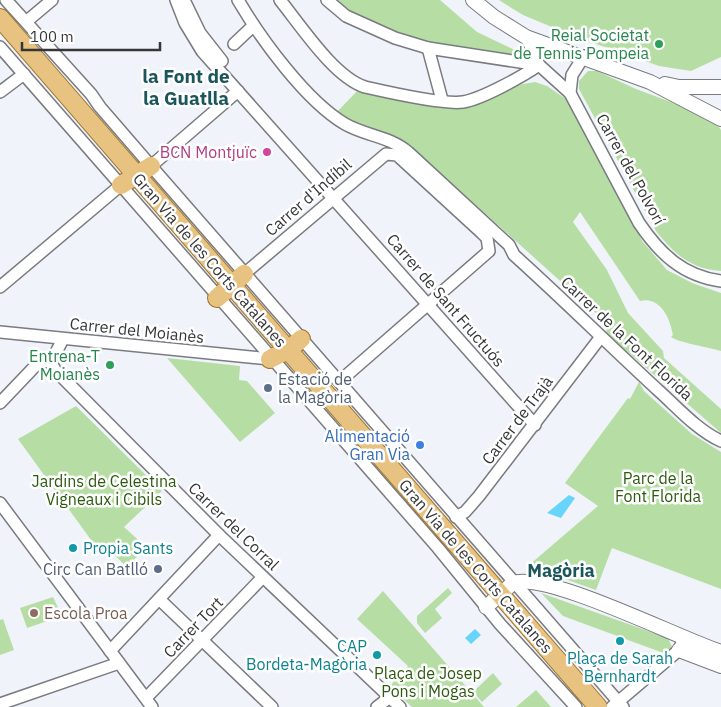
<svg xmlns="http://www.w3.org/2000/svg" width="721" height="707" viewBox="0 0 721 707" font-family="'IBM Plex Sans',sans-serif">
<rect width="100%" height="100%" fill="#f0f3f9"/>
<g fill="#b6dea4">
<path d="M334 0H440L477 32 519 52 522 56 439 44 388 32 360 19Z"/>
<path d="M499 0H721V57L691 71 659 66 571 35 523 15Z"/>
<path d="M588 71H597L636 89 703 114 716 123 721 130V271C691 269 674 254 656 231L579 89V81Z"/>
<path d="M535 82 547 86 566 99 643 242 667 270 692 283 721 293V351C708 347 680 343 671 337L673 335C670 319 661 296 640 301L580 212 573 222 607 270 628 313 663 351 664 358 721 409V433L606 333 608 324 409 145C386 129 359 130 337 112L358 90 430 102 494 94 523 84Z"/>
<path d="M167 358 240 366 239 380 247 381 275 413 240 442Z"/>
<path d="M639 382 644 391 692 434 721 452V589L612 548 596 590 528 566 598 506 565 483 628 398 630 399Z"/>
<path d="M76 406 162 491 124 527 146 547 127 567 105 546 99 551 18 439Z"/>
<path d="M448 588 452 593 435 609 442 618 425 633 417 623V616Z"/>
<path d="M383 591 484 707H412L390 686 408 666 357 619Z"/>
<path d="M541 593 668 638 672 647 666 654 563 616Z"/>
<path d="M53 597 62 616 27 628 20 608Z"/>
<path d="M3 619 14 650 0 655V620Z"/>
<path d="M493 673 502 684 482 702 473 692Z"/>
<path d="M536 690 551 707H516Z"/>
</g>
<g fill="#67d5fb">
<path d="M569 495 575 498 561 518 547 513Z"/>
<path d="M475 629 481 635 471 644 465 638Z"/>
</g>
<g fill="none" stroke-linecap="round" stroke-linejoin="round">
<defs>
<g id="minor">
<path d="M6 0 91 94 100 107 151 166 623 707"/>
<path d="M176 0 185 23 202 51 535 425"/>
<path d="M184 0 200 33 222 61"/>
<path d="M238 0C261 39 306 101 345 124 366 136 389 136 408 152L509 245 514 255C564 300 610 346 659 391 678 408 697 430 721 441"/>
<path d="M280 0C301 26 334 77 365 87 387 92 443 105 463 102 482 99 523 76 539 65"/>
<path d="M327 0 346 16 395 38 428 48 539 65"/>
<path d="M27 21 52 0"/>
<path d="M526 37 539 65 570 93 639 223C660 254 683 276 721 281"/>
<path d="M234 44 253 26"/>
<path d="M0 47 438 548 500 624 576 707"/>
<path d="M428 48 442 100"/>
<path d="M0 92 24 74"/>
<path d="M570 93 572 75 584 56"/>
<path d="M151 166 238 91"/>
<path d="M244 274 386 154 397 155 482 233 487 238 489 251 340 381"/>
<path d="M0 287 121 185"/>
<path d="M0 332 270 359"/>
<path d="M51 362 55 370 219 535 400 707"/>
<path d="M51 362 63 339"/>
<path d="M0 403 40 361 51 362"/>
<path d="M0 503 152 707"/>
<path d="M456 517 465 512 479 496 600 338"/>
<path d="M159 599 272 707"/>
<path d="M110 651 219 535"/>
<path d="M146 698 263 577"/>
<path d="M0 704 119 663"/>
<path d="M377 707 390 697"/>
<path d="M612 707 679 650 682 643"/>
</g>
<g id="tertiary">
<path d="M473 0 494 17 526 37 650 82 721 119"/>
<path d="M665 84 679 87H721"/>
<path d="M486 607 513 583C547 571 680 639 721 652"/>
<path d="M679 650 721 666"/>
</g>
<g id="primary">
<path d="M0 18 598 707"/>
<path d="M121 185 151 166"/>
<path d="M217 298 244 274"/>
<path d="M270 359 288 350 301 339"/>
</g>
</defs>
<use href="#minor" stroke="#797b80" stroke-width="14"/>
<use href="#tertiary" stroke="#797b80" stroke-width="16"/>
<use href="#primary" stroke="#9e7630" stroke-width="20"/>
<use href="#minor" stroke="#fff" stroke-width="11"/>
<use href="#tertiary" stroke="#fff" stroke-width="14"/>
<use href="#primary" stroke="#e7c280" stroke-width="18"/>
</g>
<g fill="#2e9e5b" stroke="#fff" stroke-width="2">
<circle cx="659" cy="44" r="5"/>
<circle cx="110" cy="365" r="5"/>
</g>
<circle fill="#d1479c" stroke="#fff" stroke-width="2" cx="267" cy="152" r="5"/>
<g fill="#5c6f8a" stroke="#fff" stroke-width="2">
<circle cx="268" cy="388" r="5"/>
<circle cx="158" cy="569" r="5"/>
</g>
<circle fill="#3f7fe0" stroke="#fff" stroke-width="2" cx="420" cy="445" r="5"/>
<g fill="#0f9aa8" stroke="#fff" stroke-width="2">
<circle cx="73" cy="548" r="5"/>
<circle cx="620" cy="641" r="5"/>
<circle cx="377" cy="655" r="5"/>
</g>
<circle fill="#8d6e63" stroke="#fff" stroke-width="2" cx="34" cy="613" r="5"/>
<g text-anchor="middle" dominant-baseline="central" stroke-width="5" stroke-linejoin="round" paint-order="stroke">
<g font-size="16" fill="#27864d" stroke="#fff" text-anchor="end">
<text x="649" y="35">Reial Societat<tspan x="649" dy="18">de Tennis Pompeia</tspan></text>
<text x="100" y="356">Entrena-T<tspan x="100" dy="18">Moianès</tspan></text>
</g>
<g font-size="16" fill="#b23c85" stroke="#fff" text-anchor="end">
<text x="257" y="152">BCN Montjuïc</text>
</g>
<g font-size="16" fill="#353638" stroke="#fff">
<text transform="translate(631 169) rotate(61)">Carrer del Polvorí</text>
<text transform="translate(308 197) rotate(-41)">Carrer d'Indíbil</text>
<text transform="translate(210 260) rotate(49)">Gran Via de les Corts Catalanes</text>
<text transform="translate(446 300) rotate(49)">Carrer de Sant Fructuós</text>
<text transform="translate(137 330) rotate(6)">Carrer del Moianès</text>
<text transform="translate(627 338) rotate(43)">Carrer de la Font Florida</text>
<text transform="translate(517 420) rotate(-53)">Carrer de Trajà</text>
<text transform="translate(234 526) rotate(44)">Carrer del Corral</text>
<text transform="translate(476 566) rotate(49)">Gran Via de les Corts Catalanes</text>
<text transform="translate(193 627) rotate(-46)">Carrer Tort</text>
</g>
<g font-size="16" fill="#4e5e75" stroke="#fff" text-anchor="start">
<text x="278" y="379">Estació de<tspan x="278" dy="18">la Magòria</tspan></text>
<text x="148" y="569" text-anchor="end">Circ Can Batlló</text>
</g>
<g font-size="16" fill="#366cbe" stroke="#fff" text-anchor="end">
<text x="410" y="436">Alimentació<tspan x="410" dy="18">Gran Via</tspan></text>
</g>
<g font-size="16" fill="#2c5a0e" stroke="#fff">
<text x="658" y="478">Parc de la<tspan x="658" dy="18">Font Florida</tspan></text>
<text x="104" y="481">Jardins de Celestina<tspan x="104" dy="18">Vigneaux i Cibils</tspan></text>
<text x="428" y="673">Plaça de Josep<tspan x="428" dy="18">Pons i Mogas</tspan></text>
</g>
<g font-size="16" fill="#0d838f" stroke="#fff" text-anchor="start">
<text x="83" y="548">Propia Sants</text>
<text x="367" y="646" text-anchor="end">CAP<tspan x="367" dy="18">Bordeta-Magòria</tspan></text>
<text x="620" y="658" text-anchor="middle">Plaça de Sarah<tspan x="620" dy="18">Bernhardt</tspan></text>
</g>
<g font-size="16" fill="#785e54" stroke="#fff" text-anchor="start">
<text x="44" y="613">Escola Proa</text>
</g>
<g font-size="18" font-weight="bold" fill="#1b565c" stroke="#fff">
<text x="561" y="570">Magòria</text>
</g>
<g font-size="19" font-weight="bold" fill="#1b565c" stroke="#fff">
<text x="186" y="76">la Font de<tspan x="186" dy="22">la Guatlla</tspan></text>
</g>
</g>
<path d="M22 42v8h138v-8" fill="none" stroke="#353638" stroke-width="2.5"/>
<text x="30" y="42" font-size="15" fill="#353638" stroke="#ffffff" stroke-width="4" paint-order="stroke">100 m</text>
</svg>
